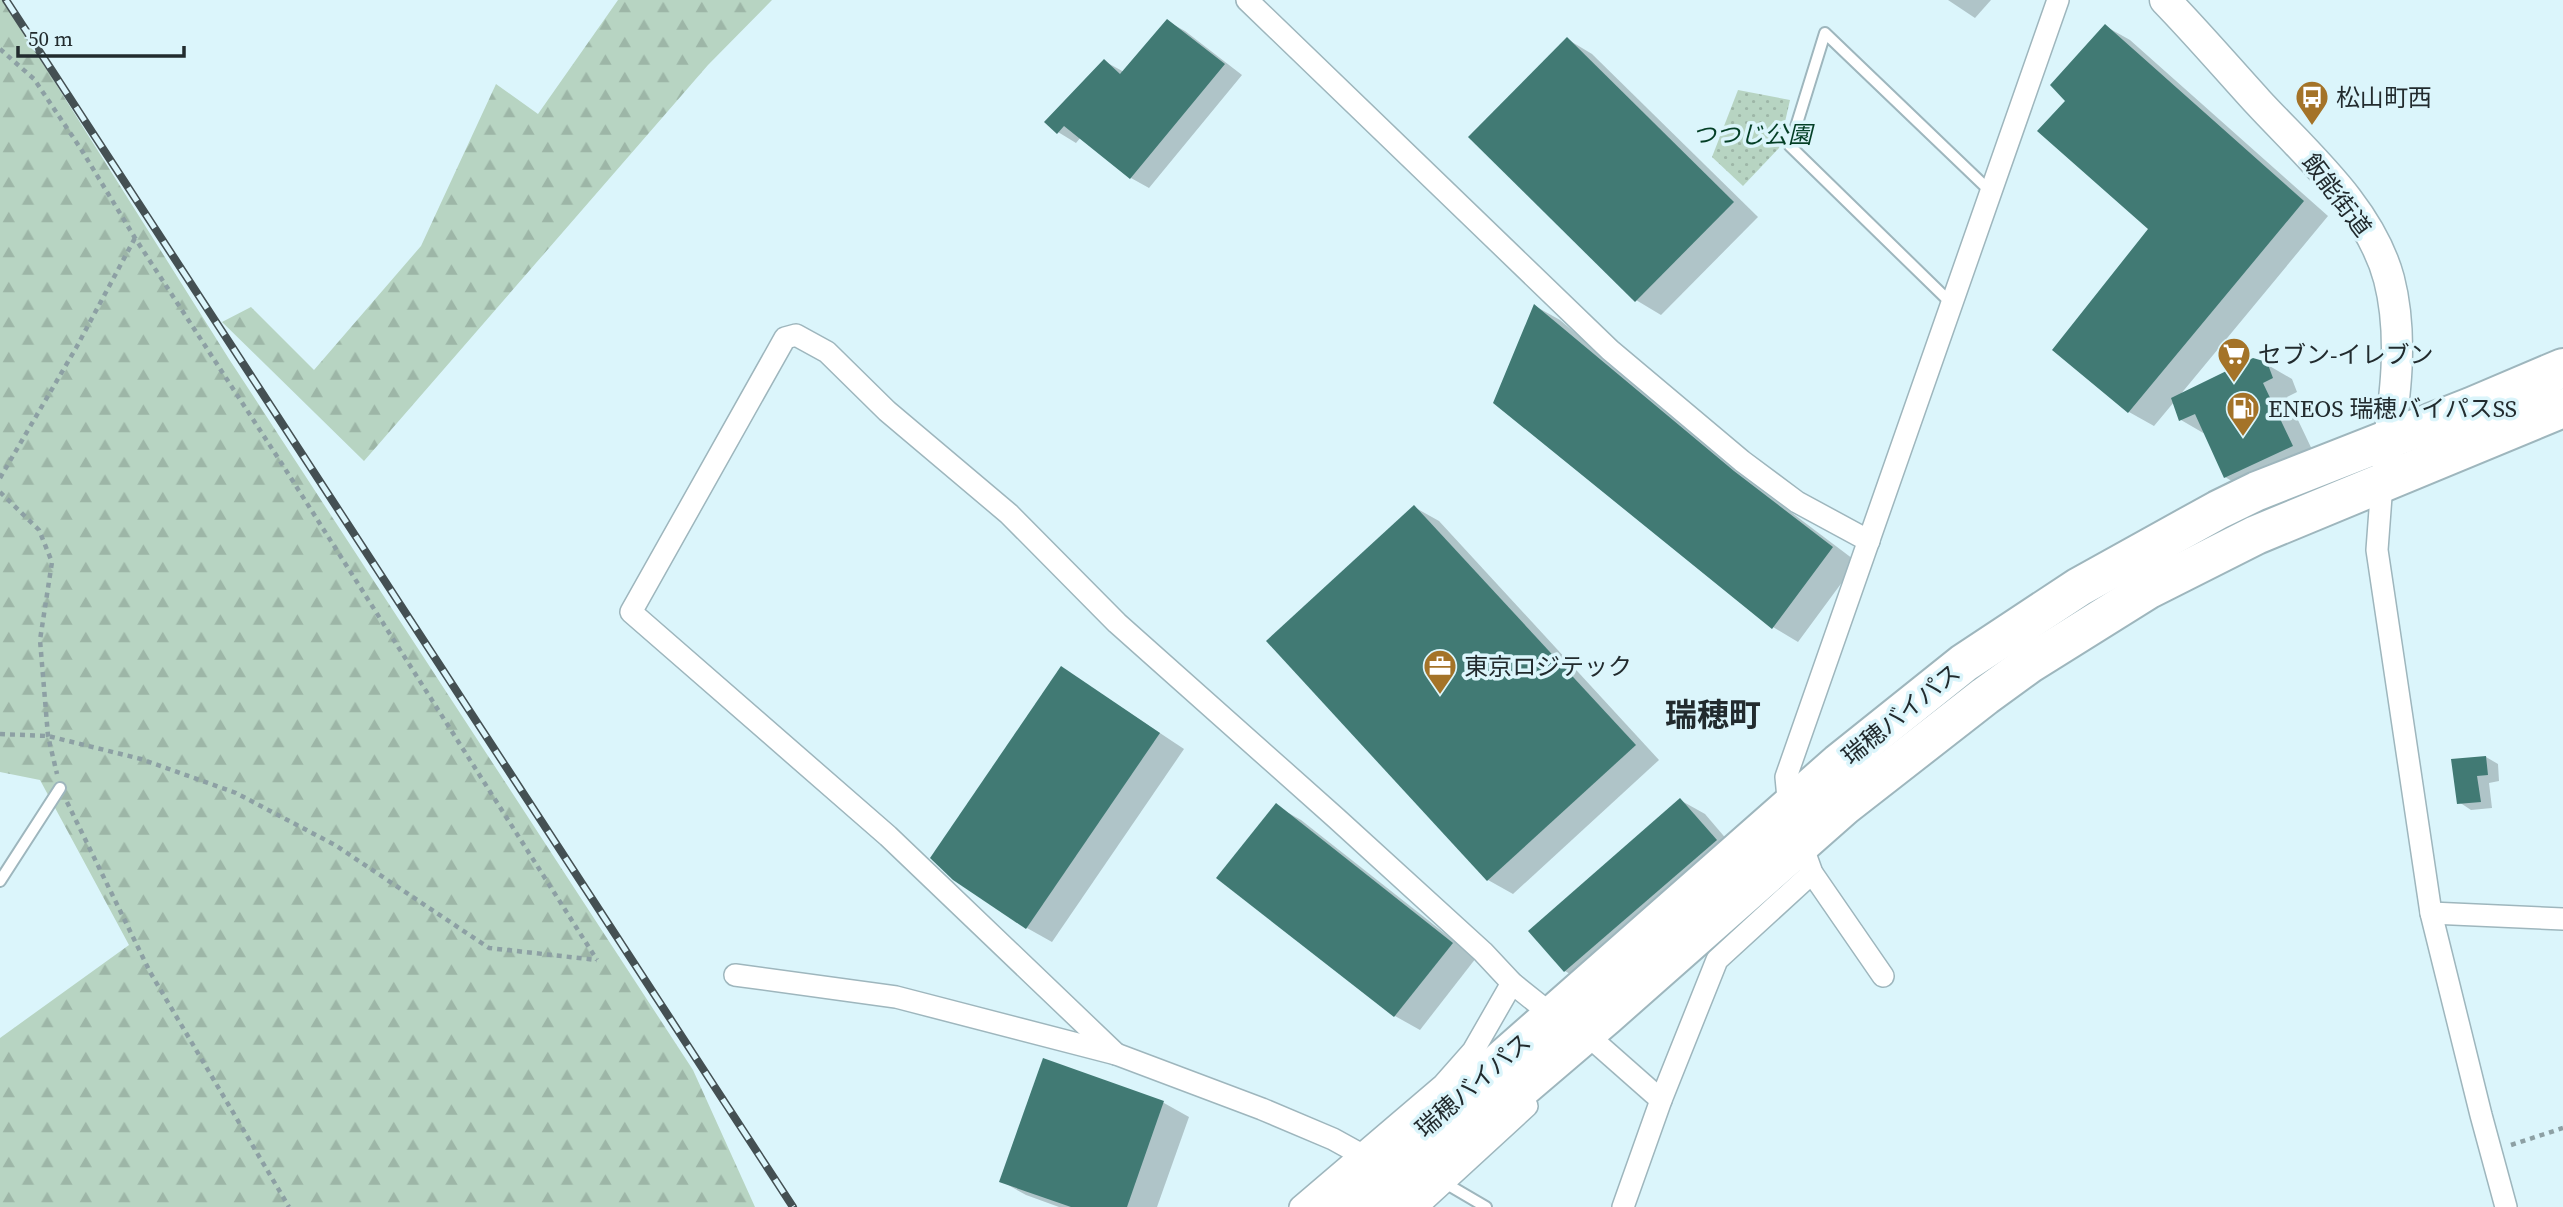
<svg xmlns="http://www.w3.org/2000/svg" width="2563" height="1207" viewBox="0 0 2563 1207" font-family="'Source Serif 4','Noto Sans JP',serif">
<defs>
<pattern id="forest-firs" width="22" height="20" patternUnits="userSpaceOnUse" patternTransform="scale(1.75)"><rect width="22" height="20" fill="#b7d4c2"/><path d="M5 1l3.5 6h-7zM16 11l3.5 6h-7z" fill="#9db6a7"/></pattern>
<pattern id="park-dots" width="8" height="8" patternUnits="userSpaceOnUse" patternTransform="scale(1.75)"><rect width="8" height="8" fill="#b7d4c2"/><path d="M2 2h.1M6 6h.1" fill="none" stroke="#9db6a7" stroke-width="1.8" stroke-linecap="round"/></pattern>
</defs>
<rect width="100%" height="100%" fill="#dbf5fb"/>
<g fill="url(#forest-firs)">
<path d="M0 0H3L229 359 693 1070 755 1207H0V1038L129 945 40 780 0 772Z"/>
<path d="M618 0H772L708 65 364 461 222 322 251 307 314 370 421 246 496 84 538 114Z"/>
</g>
<path fill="url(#park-dots)" d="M1738 90 1790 100 1779 148 1743 186 1712 157Z"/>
<g fill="#0003">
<path d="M1948 0H1991L1975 18Z"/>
<path d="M1167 21 1185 31 1242 75 1149 188 1131 178 1081 137 1076 143 1058 132 1104 61 1124 72Z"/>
<path d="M2105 26 2130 40 2328 216 2180 395 2266 364 2292 379 2297 392 2287 397 2317 460 2250 492 2225 477 2205 434 2181 420 2174 402 2154 426 2129 412 2054 350 2150 228 2067 101Z"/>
<path d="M1567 39 1592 54 1758 217 1661 315 1636 300Z"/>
<path d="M1535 306 1560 320 1759 488 1857 562 1798 642 1773 627Z"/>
<path d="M1414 507 1439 521 1659 760 1513 894 1488 880Z"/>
<path d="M1062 668 1184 749 1052 942 1027 928Z"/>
<path d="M2486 757 2498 764 2499 781 2489 783 2492 808 2471 810 2459 802Z"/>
<path d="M1680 800 1705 814 1740 855 1590 986 1565 971 1530 931Z"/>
<path d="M1276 806 1301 820 1476 958 1420 1030 1395 1016Z"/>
<path d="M1044 1061 1164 1103 1189 1117 1157 1207H1059L1026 1195 1001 1181Z"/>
</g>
<g fill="#417a74">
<path d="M1167 19 1225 64 1130 179 1064 126 1057 134 1044 122 1104 59 1120 74Z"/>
<path d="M2105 24 2304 201 2128 413 2052 350 2148 229 2037 131 2065 101 2050 85Z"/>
<path d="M1567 37 1734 202 1635 302 1468 137Z"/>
<path d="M1534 304 1734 471 1833 547 1772 629 1493 403Z"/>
<path d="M2253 358 2267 362 2273 378 2263 383 2293 446 2224 478 2195 414 2179 421 2171 398Z"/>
<path d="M1414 505 1636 745 1487 881 1266 641Z"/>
<path d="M1061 666 1160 733 1026 929 953 880 930 858Z"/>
<path d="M2486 756 2488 775 2477 776 2481 802 2457 804 2451 759Z"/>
<path d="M1680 798 1717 840 1564 972 1528 931Z"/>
<path d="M1276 803 1453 943 1394 1017 1216 878Z"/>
<path d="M1043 1058 1164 1101 1127 1207H1071L999 1182Z"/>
</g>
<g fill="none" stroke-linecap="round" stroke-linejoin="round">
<defs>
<g id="lane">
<path d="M1952 304 1790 146 1825 33 1991 192"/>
<path d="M0 881 60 788"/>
<path d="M1445 1183 1486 1207"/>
</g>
<g id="street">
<path d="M1247 0 1610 350 1742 461 1797 502 1869 541"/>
<path d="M2382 483 2377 550 2431 913 2481 1115 2506 1207"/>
<path d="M2431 913 2563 919"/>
<path d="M735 975 896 997 1116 1054 1262 1109 1333 1139 1362 1155"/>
<path d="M1883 976 1812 873 1789 809 1786 777 2058 0"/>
<path d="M1593 1040 1661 1100"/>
<path d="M1116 1054 888 836 631 612 785 338 796 335 827 352 887 411 1009 514 1117 623 1336 818 1483 952 1512 983 1552 1015"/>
<path d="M1300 1207 1443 1085 1473 1051 1512 983"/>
<path d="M1417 1207 1527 1106"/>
<path d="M1623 1207 1661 1100 1717 960 1812 873"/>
</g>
<path id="secondary" d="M2165 0C2197 33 2227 68 2258 102 2306 154 2370 208 2389 279 2404 337 2395 400 2386 459"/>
<g id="highway">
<path d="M1335 1207 1839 763 1964 663 2079 587 2218 510 2257 491 2471 407 2563 368"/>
<path d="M1382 1207 1606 1016 1844 806 1985 696 2029 664 2149 589 2256 535 2563 408"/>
</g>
</defs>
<use href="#lane" stroke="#9eb6bd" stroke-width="14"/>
<use href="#street" stroke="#9eb6bd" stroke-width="24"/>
<use href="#secondary" stroke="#9eb6bd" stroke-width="33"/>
<use href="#highway" stroke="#9eb6bd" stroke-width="42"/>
<g stroke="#8da0a4" stroke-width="4.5" stroke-dasharray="5 5" stroke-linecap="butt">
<path d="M0 49 34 79 81 149 135 238 282 464 597 960"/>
<path d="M0 478 76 348 135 238"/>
<path d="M0 492 39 530 52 562 40 640 48 736 57 774"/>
<path d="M0 734 48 736 141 759 236 793 335 845 489 948 597 960"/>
<path d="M67 802 150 972 289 1207"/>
<path d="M2511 1145 2563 1128"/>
</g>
<use href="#lane" stroke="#fff" stroke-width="10"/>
<use href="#street" stroke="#fff" stroke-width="21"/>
<use href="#secondary" stroke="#fff" stroke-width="30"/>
<use href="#highway" stroke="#fff" stroke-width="38"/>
<defs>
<path id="rail" d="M6 0 793 1207"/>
</defs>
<use href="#rail" stroke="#445053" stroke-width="8"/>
<use href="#rail" stroke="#dbf5fb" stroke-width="5" stroke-dasharray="16" stroke-linecap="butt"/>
</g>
<defs>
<symbol id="bus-pin" viewBox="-11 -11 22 30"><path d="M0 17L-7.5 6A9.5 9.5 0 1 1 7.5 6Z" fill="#a47328" stroke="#dbf5fb"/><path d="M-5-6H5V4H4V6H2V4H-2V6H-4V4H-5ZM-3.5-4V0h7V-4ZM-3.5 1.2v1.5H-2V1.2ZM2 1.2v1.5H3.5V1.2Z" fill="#fff"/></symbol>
<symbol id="supermarket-pin" viewBox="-11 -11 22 30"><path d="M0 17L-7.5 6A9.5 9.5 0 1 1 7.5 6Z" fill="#a47328" stroke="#dbf5fb"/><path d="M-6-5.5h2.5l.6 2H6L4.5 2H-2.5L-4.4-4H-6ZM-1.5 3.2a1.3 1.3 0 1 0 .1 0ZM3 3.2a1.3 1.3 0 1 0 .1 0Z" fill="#fff"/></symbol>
<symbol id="fuel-pin" viewBox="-11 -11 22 30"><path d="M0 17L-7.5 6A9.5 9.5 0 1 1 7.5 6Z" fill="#a47328" stroke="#dbf5fb"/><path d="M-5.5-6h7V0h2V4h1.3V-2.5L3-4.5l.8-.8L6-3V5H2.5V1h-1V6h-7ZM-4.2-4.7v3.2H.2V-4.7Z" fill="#fff"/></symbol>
<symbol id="office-pin" viewBox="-11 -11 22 30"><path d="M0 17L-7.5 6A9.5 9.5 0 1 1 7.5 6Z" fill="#a47328" stroke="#dbf5fb"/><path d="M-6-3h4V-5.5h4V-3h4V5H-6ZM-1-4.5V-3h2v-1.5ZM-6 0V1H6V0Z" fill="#fff"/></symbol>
</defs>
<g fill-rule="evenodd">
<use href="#bus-pin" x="2293" y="78" width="38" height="52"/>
<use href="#supermarket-pin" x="2215" y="335" width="38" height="52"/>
<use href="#fuel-pin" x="2224" y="389" width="38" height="52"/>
<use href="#office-pin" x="1421" y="647" width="38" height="52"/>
</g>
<g text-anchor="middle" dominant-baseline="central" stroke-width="7" stroke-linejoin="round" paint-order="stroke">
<g font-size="24" fill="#222b2e" stroke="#dbf5fb" text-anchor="start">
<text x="2336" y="97">松山町西</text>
<text x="2258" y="354">セブン-イレブン</text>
<text x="2268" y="408">ENEOS 瑞穂バイパスSS</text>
<text x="1464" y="666">東京ロジテック</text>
</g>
<g font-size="24" font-style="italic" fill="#043f26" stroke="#dbf5fb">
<text x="1752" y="134">つつじ公園</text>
</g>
<g font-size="24" fill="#222b2e" stroke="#dbf5fb">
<text transform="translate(2337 195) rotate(53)">飯能街道</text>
<text transform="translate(1901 714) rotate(-39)">瑞穂バイパス</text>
<text transform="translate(1473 1085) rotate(-41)">瑞穂バイパス</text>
</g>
<g font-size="32" font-weight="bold" fill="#222b2e" stroke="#dbf5fb">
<text x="1713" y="715">瑞穂町</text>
</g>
</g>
<path d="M18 46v10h166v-10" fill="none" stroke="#222b2e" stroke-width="3.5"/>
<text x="28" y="46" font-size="21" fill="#222b2e" stroke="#dbf5fb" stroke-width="5" paint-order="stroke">50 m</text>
</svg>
